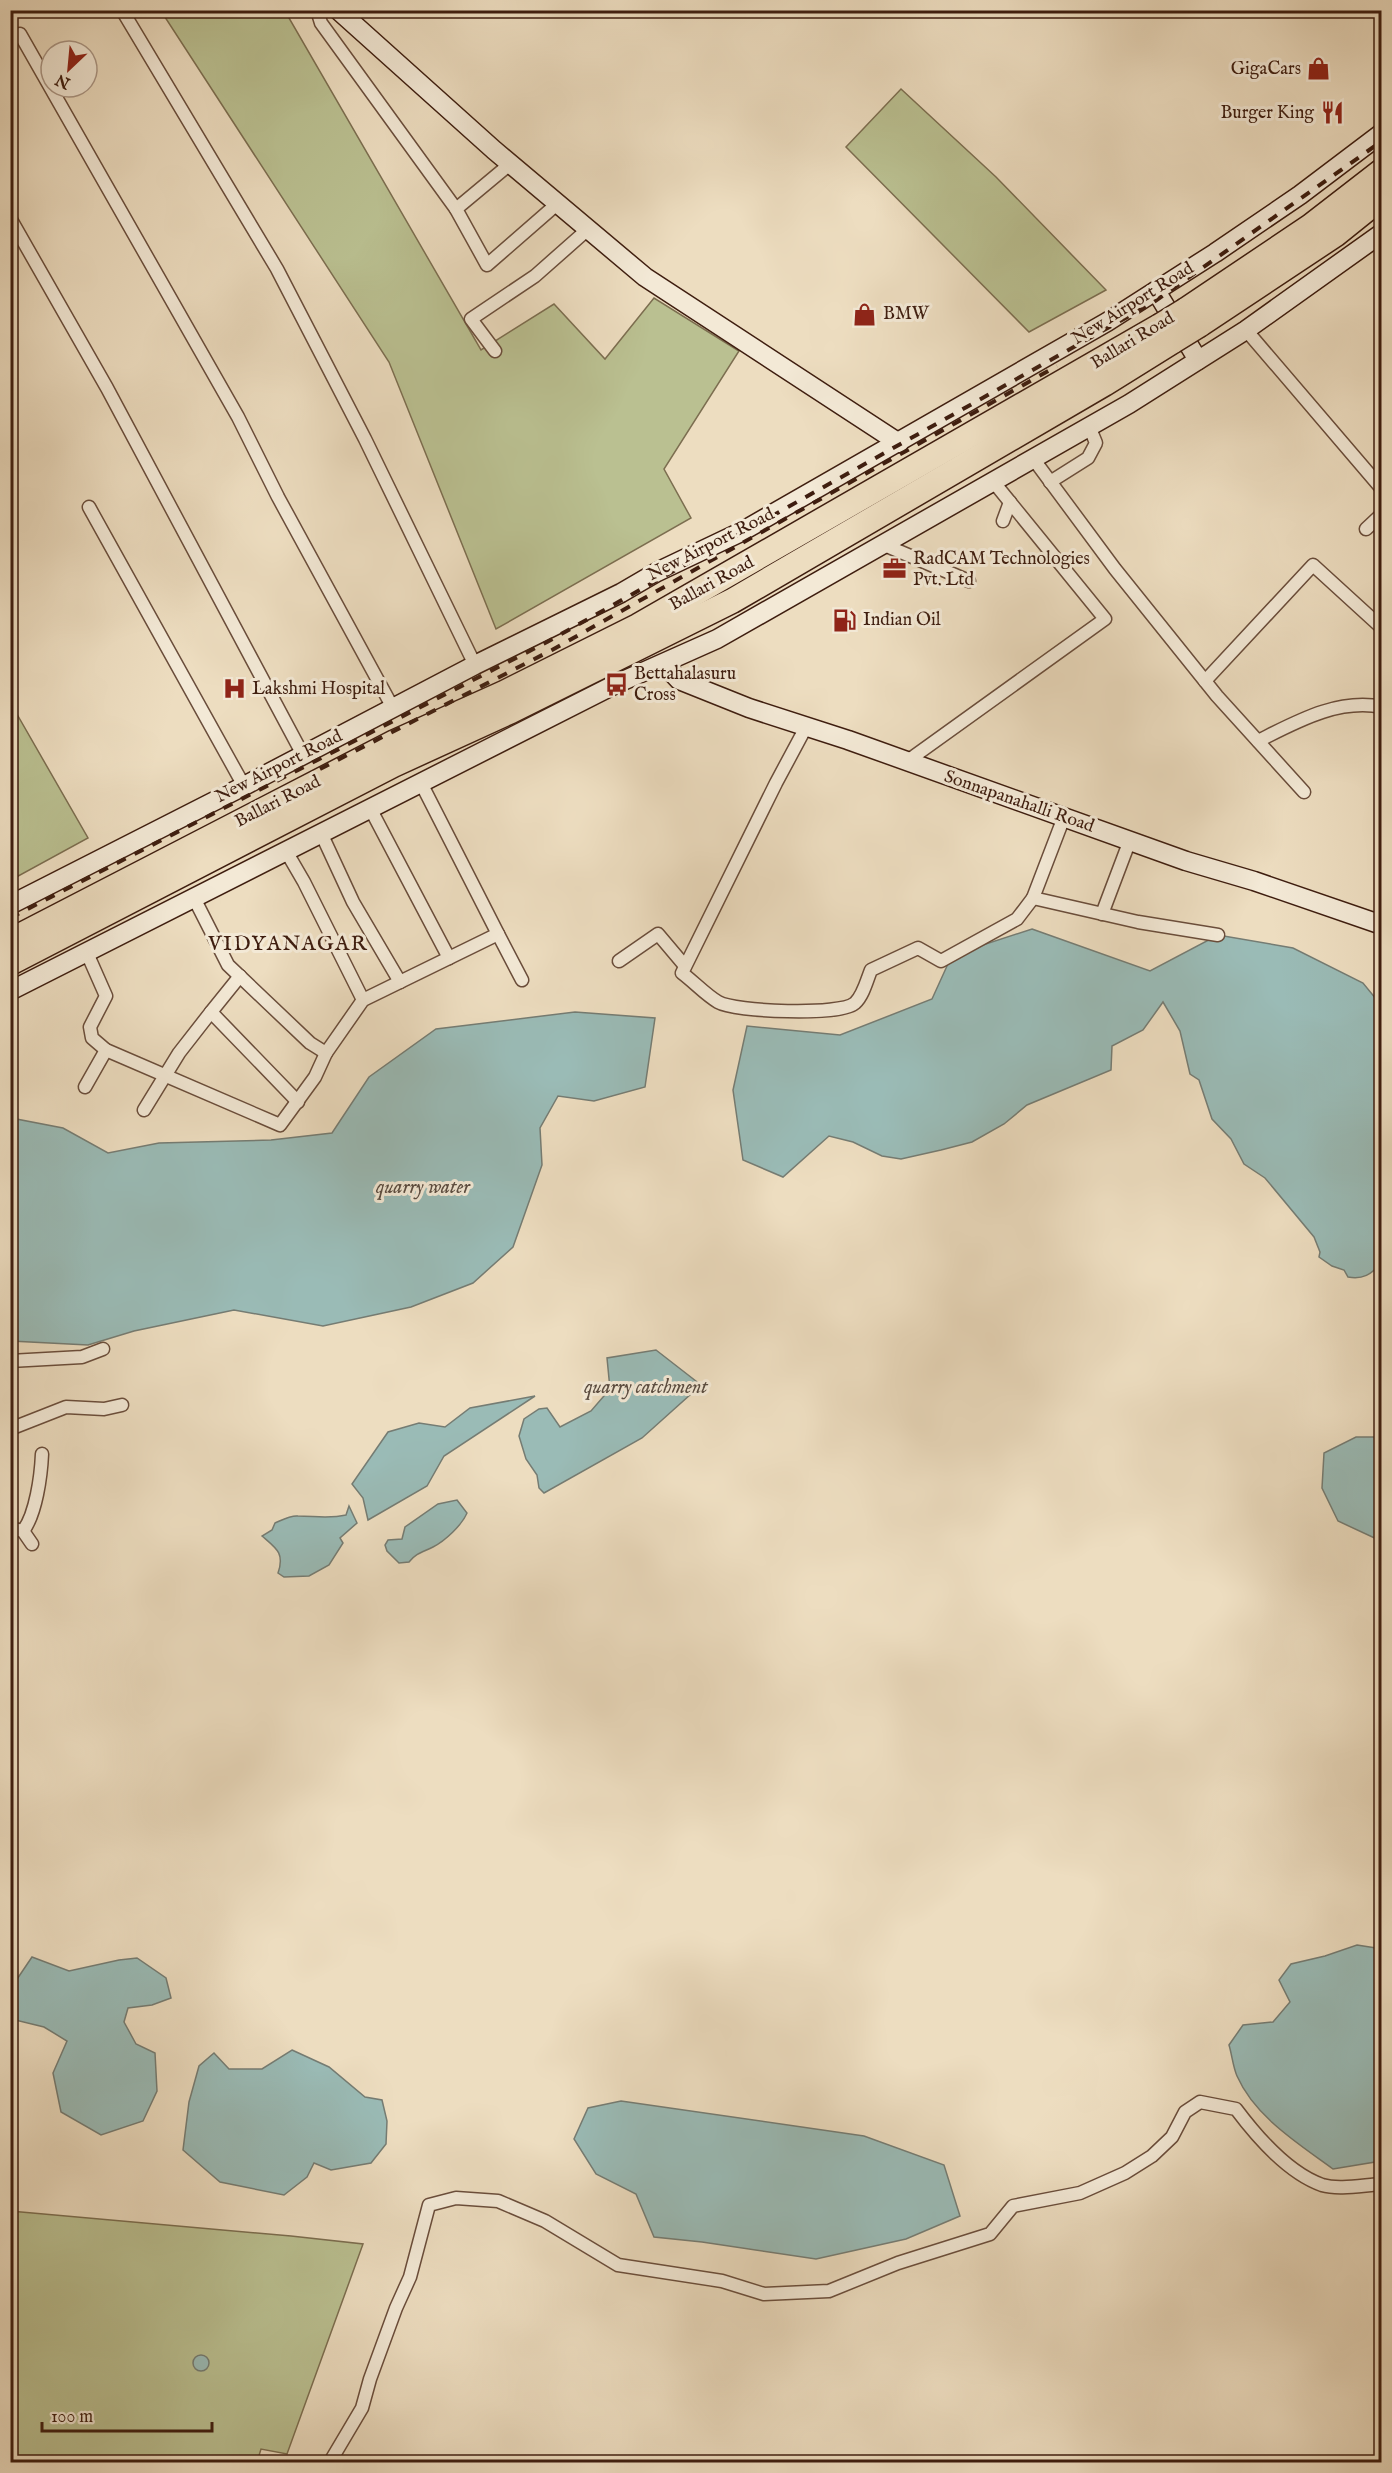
<svg xmlns="http://www.w3.org/2000/svg" width="1392" height="2473" viewBox="0 0 1392 2473" font-family="'IM FELL English',serif">
<rect width="100%" height="100%" fill="#edddc0"/>
<filter id="stains"><feTurbulence type="fractalNoise" baseFrequency=".00333" numOctaves="4"/><feColorMatrix values="0 0 0 0 .2 0 0 0 0 .09 0 0 0 0 .02 0 0 0 .5 -.17"/></filter>
<radialGradient id="worn" r=".72"><stop offset=".6" stop-color="#630" stop-opacity="0"/><stop offset="1" stop-color="#630" stop-opacity=".3"/></radialGradient>
<g fill="#bac091" stroke="#7c6e50" stroke-width="1.5">
<path d="M161 11H285L481 350 554 304 605 359 654 298 739 351 664 469 691 518 496 629 389 362Z"/>
<path d="M901 89 996 177 1106 290 1029 332 846 147Z"/>
<path d="M10 702 88 838 11 880H10Z"/>
<path d="M10 2211 291 2236 363 2244 287 2454 261 2449 257 2462H11Z"/>
</g>
<g fill="#9abbb6" stroke="#757c73" stroke-width="1.5">
<path d="M1032 929 1150 971 1218 935 1293 948 1363 983 1381 1005 1382 1200 1377 1223 1381 1237V1264C1371 1274 1363 1280 1348 1277L1344 1270 1332 1266 1319 1257 1320 1252 1314 1237 1265 1178 1244 1164 1231 1139 1212 1119 1199 1080 1190 1074 1180 1031 1163 1002 1143 1030 1112 1046 1111 1070 1027 1105 1004 1124 972 1142 941 1150 901 1159 882 1156 853 1142 829 1136 783 1177 743 1160 733 1090 747 1026 840 1035 932 999 952 955Z"/>
<path d="M575 1012 655 1018 645 1087 594 1101 558 1096 540 1128 542 1165 513 1247 473 1283 411 1307 323 1326 234 1310 134 1331 88 1345 11 1341V1118L63 1128 108 1153 159 1143 271 1140 332 1133 369 1077 436 1029Z"/>
<path d="M656 1350 701 1385 642 1438 544 1493 539 1488 537 1475 526 1459 519 1436 524 1419 539 1409 547 1408 560 1427 591 1411 610 1389 607 1358Z"/>
<path d="M535 1396 444 1456 427 1486 368 1520 363 1498 352 1484 388 1432 419 1423 445 1427 470 1408Z"/>
<path d="M1356 1437H1381V1541L1338 1521 1322 1488 1324 1453Z"/>
<path d="M457 1500 467 1513C462 1525 445 1541 433 1547 423 1552 416 1553 409 1562L399 1563 387 1551 385 1545 388 1540 402 1539 405 1527 438 1504Z"/>
<path d="M349 1506 357 1523 340 1538 343 1543 329 1565 309 1576 284 1577 278 1573C285 1553 276 1548 262 1536L272 1530 275 1523C282 1520 291 1515 298 1516 315 1516 329 1519 346 1515Z"/>
<path d="M1357 1945 1376 1948 1381 1952V2161L1333 2169C1299 2144 1255 2117 1237 2076 1233 2067 1232 2055 1229 2045L1243 2025 1273 2022 1290 2002 1279 1980 1291 1964 1325 1956Z"/>
<path d="M32 1957 69 1971 119 1960 137 1958 166 1978 171 1998 152 2005 128 2008 124 2022 136 2044 155 2053 157 2091 143 2121 101 2135 61 2112 53 2073 67 2041 44 2027 11 2019V1988Z"/>
<path d="M292 2050 329 2067 365 2097 382 2100 387 2121 386 2144 371 2163 331 2170 314 2163 307 2177 284 2195 220 2182 183 2150 189 2102 199 2066 214 2053 229 2069H262Z"/>
<path d="M621 2101 864 2136 944 2165 960 2216 906 2239 816 2259 702 2242 654 2237 636 2194 596 2174 574 2139 588 2108Z"/>
<circle cx="201" cy="2363" r="8"/>
</g>
<g fill="none" stroke-linecap="round" stroke-linejoin="round">
<defs>
<g id="street">
<path d="M122 10 277 269 365 439 475 665"/>
<path d="M317 10 321 23 456 209"/>
<path d="M20 34 238 417 278 497 393 708"/>
<path d="M510 164 456 209 487 265 557 204"/>
<path d="M10 218 107 388 303 755"/>
<path d="M1246 330 1382 489"/>
<path d="M495 351 471 319 535 276 587 230"/>
<path d="M1032 457 1115 569 1217 696 1304 792"/>
<path d="M1050 482 1088 458 1096 443 1089 426"/>
<path d="M89 507 244 786"/>
<path d="M1003 521 1010 502"/>
<path d="M1366 529 1382 514"/>
<path d="M882 544 969 581"/>
<path d="M1205 681 1313 565 1382 628"/>
<path d="M806 727 776 783 682 973C694 982 706 995 718 1002 735 1012 841 1016 855 1003 863 996 867 980 871 970L918 948 941 961 1017 919 1033 898"/>
<path d="M1258 741C1296 722 1338 698 1382 707"/>
<path d="M906 762 1105 619 992 480"/>
<path d="M370 808 449 958"/>
<path d="M1064 817 1033 898 1138 922 1218 935"/>
<path d="M321 833 353 902 400 982"/>
<path d="M286 851 304 882 363 1000"/>
<path d="M194 898 228 965 310 1043 326 1053 363 1000 498 934 421 783"/>
<path d="M1102 914 1130 840"/>
<path d="M498 934 522 980"/>
<path d="M87 953 106 996 90 1027 92 1038 106 1050 280 1125 315 1077 326 1053"/>
<path d="M619 961 658 934 685 966"/>
<path d="M240 976 211 1012 298 1102"/>
<path d="M85 1087 106 1050"/>
<path d="M144 1110 179 1053 211 1012"/>
<path d="M10 1361 82 1357 103 1349"/>
<path d="M10 1429 66 1407 104 1409 122 1405"/>
<path d="M10 1528 23 1531 32 1544"/>
<path d="M23 1531C36 1514 41 1476 42 1454"/>
<path d="M330 2462 362 2408 370 2379 396 2308 410 2277 429 2205 456 2198 498 2201 545 2221 618 2265 722 2281 764 2294 829 2291 898 2263 990 2234 1013 2206 1080 2193 1125 2173 1152 2156 1172 2137 1185 2112 1200 2102 1236 2109C1257 2137 1288 2173 1322 2185 1339 2190 1363 2185 1382 2184"/>
</g>
<g id="secondary">
<path d="M338 10 494 150 645 277 899 443"/>
<path d="M1156 291 1198 360"/>
<path d="M664 664 679 680 749 708 848 740 1186 861 1254 881 1382 925"/>
<path d="M10 905 244 786 475 665 621 593 657 572 741 532 1107 322 1215 253 1300 195 1382 133"/>
<path d="M10 991 616 684 717 639 1129 404 1246 330 1382 233"/>
</g>
<g id="highway">
<path d="M1186 310 1311 226 1382 171"/>
<path d="M1199 325 1336 234 1382 197"/>
<path d="M10 941 395 742 504 693 638 626 1160 326"/>
<path d="M10 963 393 765 511 711 732 601 1104 384 1173 341"/>
</g>
</defs>
<use href="#street" stroke="#6a4d3b" stroke-width="15"/>
<use href="#secondary" stroke="#3e1d0f" stroke-width="21"/>
<use href="#highway" stroke="#3e1d0f" stroke-width="27"/>
<use href="#street" stroke="#f3e9d6" stroke-width="12"/>
<use href="#secondary" stroke="#f3e9d6" stroke-width="18"/>
<use href="#highway" stroke="#edddc0" stroke-width="24"/>
<g stroke="#3e1d0f" stroke-width="4" stroke-dasharray="10 10" stroke-linecap="butt">
<path d="M320 769 552 650 1057 366"/>
<path d="M10 918 547 642 1154 302 1382 141"/>
</g>
<defs>
<g id="highway-bridge">
<path d="M1160 326 1186 310"/>
<path d="M1173 341 1199 325"/>
</g>
</defs>
<use href="#highway-bridge" stroke="#3e1d0f" stroke-width="27" stroke-linecap="butt"/>
<use href="#highway-bridge" stroke="#edddc0" stroke-width="24"/>
</g>
<defs>
<symbol id="shop-bare" viewBox="-9 -9 18 18"><path d="M-5-2.5h2.3a2.7 3.5 0 0 1 5.4 0H5L5.5 6h-11ZM-1.5-2.5h3a1.5 2.3 0 0 0-3 0Z" fill="#8f2418" stroke="#f3e9d6" stroke-width="2.5" paint-order="stroke"/></symbol>
<symbol id="restaurant-bare" viewBox="-9 -9 18 18"><path d="M-5-6h1v4h1v-4h1v4h1v-4h1v5L-1.5 .5V6h-2V.5L-5-1ZM5-6V6H3V1.5H1.5Q1.5-4 5-6Z" fill="#8f2418" stroke="#f3e9d6" stroke-width="2.5" paint-order="stroke"/></symbol>
<symbol id="office-bare" viewBox="-9 -9 18 18"><path d="M-6-3h4V-5.5h4V-3h4V5H-6ZM-1-4.5V-3h2v-1.5ZM-6 0V1H6V0Z" fill="#8f2418" stroke="#f3e9d6" stroke-width="2.5" paint-order="stroke"/></symbol>
<symbol id="fuel-bare" viewBox="-9 -9 18 18"><path d="M-5.5-6h7V0h2V4h1.3V-2.5L3-4.5l.8-.8L6-3V5H2.5V1h-1V6h-7ZM-4.2-4.7v3.2H.2V-4.7Z" fill="#8f2418" stroke="#f3e9d6" stroke-width="2.5" paint-order="stroke"/></symbol>
<symbol id="bus-bare" viewBox="-9 -9 18 18"><path d="M-5-6H5V4H4V6H2V4H-2V6H-4V4H-5ZM-3.5-4V0h7V-4ZM-3.5 1.2v1.5H-2V1.2ZM2 1.2v1.5H3.5V1.2Z" fill="#8f2418" stroke="#f3e9d6" stroke-width="2.5" paint-order="stroke"/></symbol>
<symbol id="hospital-bare" viewBox="-9 -9 18 18"><path d="M-5-5h3v3.5h4V-5h3V5h-3V1.5h-4V5h-3Z" fill="#8f2418" stroke="#f3e9d6" stroke-width="2.5" paint-order="stroke"/></symbol>
</defs>
<g fill-rule="evenodd">
<use href="#shop-bare" x="1302" y="52" width="33" height="33"/>
<use href="#restaurant-bare" x="1316" y="96" width="33" height="33"/>
<use href="#shop-bare" x="848" y="298" width="33" height="33"/>
<use href="#office-bare" x="878" y="552" width="33" height="33"/>
<use href="#fuel-bare" x="828" y="604" width="33" height="33"/>
<use href="#bus-bare" x="600" y="668" width="33" height="33"/>
<use href="#hospital-bare" x="218" y="672" width="33" height="33"/>
</g>
<g text-anchor="middle" dominant-baseline="central" stroke-width="6" stroke-linejoin="round" paint-order="stroke">
<g font-size="18" fill="#3e1d0f" stroke="#f3e9d6" text-anchor="start">
<text x="1301" y="69" text-anchor="end">GigaCars</text>
<text x="1314" y="113" text-anchor="end">Burger King</text>
<text x="883" y="314">BMW</text>
<text x="913" y="559">RadCAM Technologies<tspan x="913" dy="21">Pvt. Ltd</tspan></text>
<text x="863" y="620">Indian Oil</text>
<text x="634" y="674">Bettahalasuru<tspan x="634" dy="21">Cross</tspan></text>
<text x="252" y="689">Lakshmi Hospital</text>
</g>
<g font-size="18" fill="#3e1d0f" stroke="#f3e9d6">
<text transform="translate(1133 304) rotate(-32)">New Airport Road</text>
<text transform="translate(1133 341) rotate(-31)">Ballari Road</text>
<text transform="translate(711 545) rotate(-27)">New Airport Road</text>
<text transform="translate(712 584) rotate(-29)">Ballari Road</text>
<text transform="translate(279 767) rotate(-27)">New Airport Road</text>
<text transform="translate(278 802) rotate(-27)">Ballari Road</text>
<text transform="translate(1019 802) rotate(19)">Sonnapanahalli Road</text>
</g>
<g font-size="20" font-style="italic" fill="#5a4c41" stroke="#f3e9d6">
<text x="423" y="1187">quarry water</text>
<text x="646" y="1387">quarry catchment</text>
</g>
<g font-size="21" letter-spacing="1.5" fill="#3e1d0f" stroke="#f3e9d6">
<text x="288" y="944">VIDYANAGAR</text>
</g>
</g>
<rect width="1392" height="2473" fill="none" stroke="#edddc0" stroke-width="36"/>
<rect x="12" y="12" width="1368" height="2449" fill="none" stroke="#3e1d0f" stroke-width="3"/>
<rect x="18" y="18" width="1356" height="2437" fill="none" stroke="#3e1d0f" stroke-width="1.5"/>
<g transform="translate(69 69) rotate(206)"><circle r="28" fill="#f3e9d6" stroke="#ab9786" stroke-width="1.5"/>
<path d="M0-4.5L10 22L0 15L-10 22Z" fill="#8f2418"/>
<text y="-9" font-size="16" font-weight="bold" text-anchor="middle" fill="#3e1d0f">N</text>
</g>
<path d="M42 2422v9h170v-9" fill="none" stroke="#3e1d0f" stroke-width="3"/>
<text x="51" y="2422" font-size="18" fill="#3e1d0f" stroke="#f3e9d6" stroke-width="4.5" paint-order="stroke">100 m</text>
<rect width="100%" height="100%" filter="url(#stains)"/>
<rect width="100%" height="100%" fill="url(#worn)"/>
</svg>
